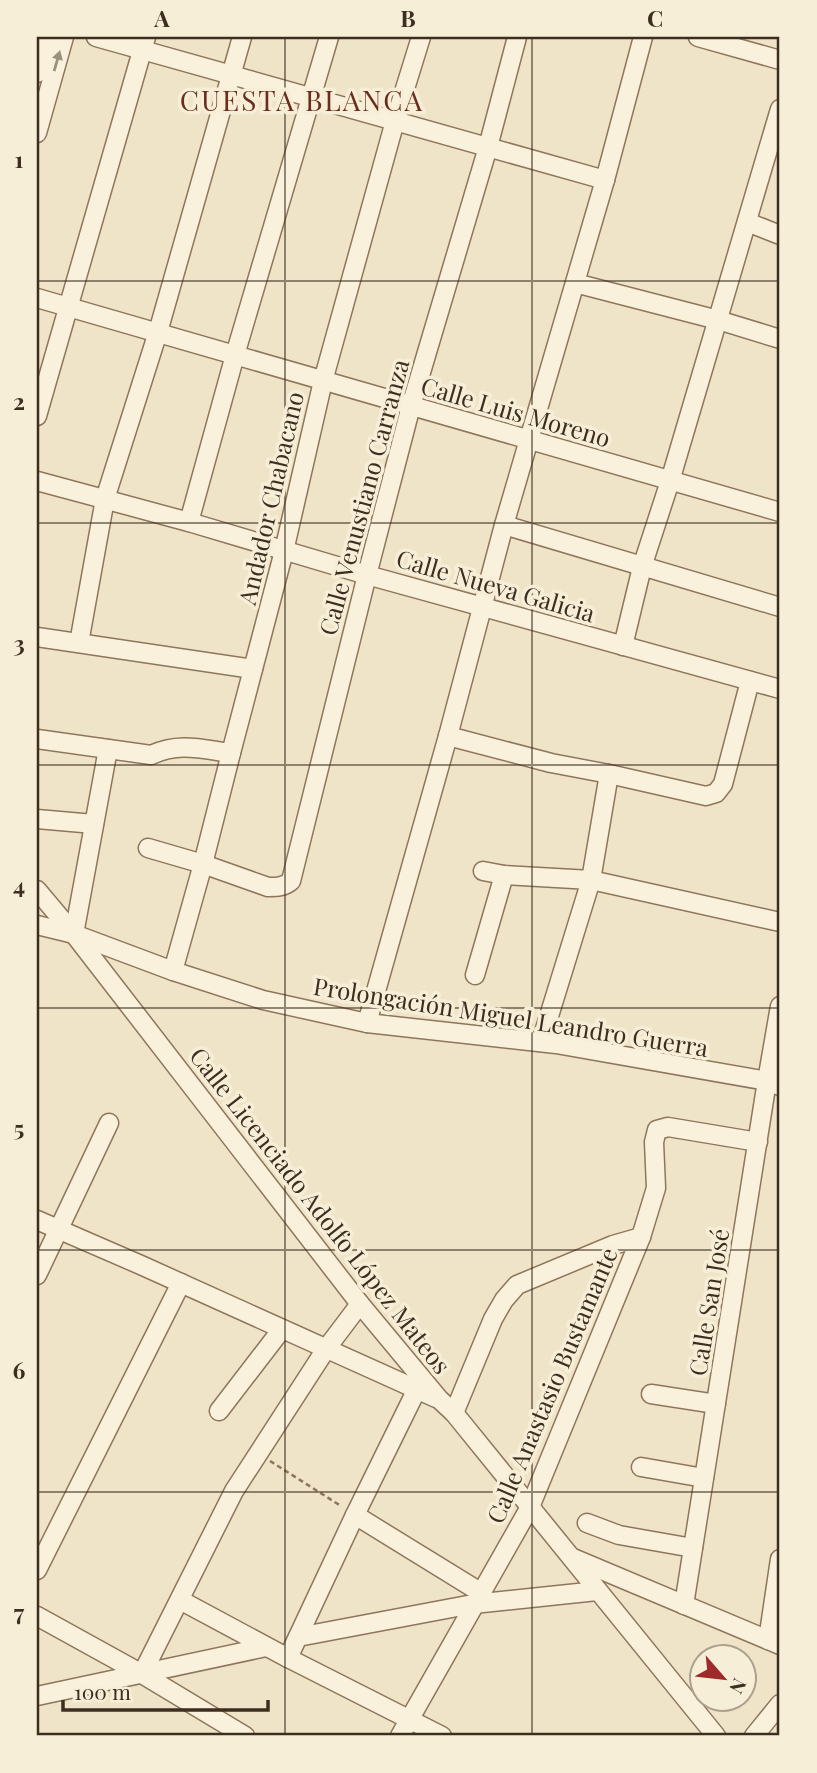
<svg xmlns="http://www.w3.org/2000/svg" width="817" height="1773" viewBox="0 0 817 1773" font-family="'Playfair Display',serif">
<rect width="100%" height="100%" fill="#f0e4c8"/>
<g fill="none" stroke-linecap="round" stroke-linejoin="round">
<defs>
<g id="minor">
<path d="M96 37 605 180"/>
<path d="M698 37 780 60"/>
<path d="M37 73 47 37"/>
<path d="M37 133 64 37"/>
<path d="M747 222 780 235"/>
<path d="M575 283 718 320 780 339"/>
<path d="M37 298 780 512"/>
<path d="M37 416 146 37"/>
<path d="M37 481 189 522 367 575 780 689"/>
<path d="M189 522 235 355 329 37"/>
<path d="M504 525 780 607"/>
<path d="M37 637 253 669"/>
<path d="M79 643 105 499 158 332 242 37"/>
<path d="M623 646 642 567 670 481 780 109"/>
<path d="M448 736 551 763 609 774 706 796 716 793 723 784 750 681"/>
<path d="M37 739 151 755C179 742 201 749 231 753"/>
<path d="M37 819 94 824"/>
<path d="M148 848 203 864 268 887C277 887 284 887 291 881L367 575 411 406 488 147 517 37"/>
<path d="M483 871 504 875 591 880 780 922"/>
<path d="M37 890 74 934 360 1304 439 1399 454 1413 716 1736"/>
<path d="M37 925 74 934 173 971 263 1000 367 1023 556 1044 767 1081 780 1086"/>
<path d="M74 934 108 749"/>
<path d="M173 971 203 864 231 753 284 551 323 381 395 121 421 37"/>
<path d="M475 975 504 875"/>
<path d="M367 1023 448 736 504 525 605 180 643 37"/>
<path d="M541 1042 591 880 609 774"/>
<path d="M37 1220 143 1266 436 1398"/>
<path d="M37 1275 109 1123"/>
<path d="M651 1394 716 1404"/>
<path d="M219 1411 282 1329"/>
<path d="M454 1413 493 1319 504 1300 517 1285 613 1245 641 1237"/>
<path d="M641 1467 704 1478"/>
<path d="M355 1515 480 1592"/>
<path d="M587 1523 619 1535 693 1548"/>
<path d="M573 1558 780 1645"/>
<path d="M37 1570 181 1283"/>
<path d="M180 1600 288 1658 442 1736"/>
<path d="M684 1605 767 1081 780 1006"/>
<path d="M37 1616 142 1674 245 1736"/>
<path d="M298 1637 473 1604 597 1591"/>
<path d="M768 1640 780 1559"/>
<path d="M288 1658 355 1515 417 1389"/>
<path d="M142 1674 234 1491 326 1349 360 1304"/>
<path d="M37 1696 266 1647"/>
<path d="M400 1736 530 1507 641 1237 656 1188 654 1142 657 1130 668 1127 758 1142"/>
<path d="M754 1736 780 1704"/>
</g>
</defs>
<use href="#minor" stroke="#8d765c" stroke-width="21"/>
<path stroke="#8d765c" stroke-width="2.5" stroke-dasharray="5 3.5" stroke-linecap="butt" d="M270 1461 341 1506"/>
<use href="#minor" stroke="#faf1dc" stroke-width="18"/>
</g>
<defs><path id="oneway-solid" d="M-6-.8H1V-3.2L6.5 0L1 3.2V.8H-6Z" transform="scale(1.75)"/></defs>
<use fill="#9c907e" href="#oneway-solid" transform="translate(57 61) rotate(-74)"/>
<path fill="none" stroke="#3d2e20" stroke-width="2" stroke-opacity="0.55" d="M285 37V1736M532 37V1736M37 281H780M37 523H780M37 765H780M37 1008H780M37 1250H780M37 1492H780"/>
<g text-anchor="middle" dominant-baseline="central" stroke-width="7" stroke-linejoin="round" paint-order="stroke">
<g font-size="24" fill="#3d2e20" stroke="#f7eed8">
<text transform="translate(516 411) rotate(16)">Calle Luis Moreno</text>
<text transform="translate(363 497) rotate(-75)">Calle Venustiano Carranza</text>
<text transform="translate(270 498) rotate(-77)">Andador Chabacano</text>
<text transform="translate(496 585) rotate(16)">Calle Nueva Galicia</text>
<text transform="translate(511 1016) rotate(9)">Prolongación Miguel Leandro Guerra</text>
<text transform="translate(321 1210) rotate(52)">Calle Licenciado Adolfo López Mateos</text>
<text transform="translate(708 1302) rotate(-81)">Calle San José</text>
<text transform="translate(551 1385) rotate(-67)">Calle Anastasio Bustamante</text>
</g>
<g font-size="28" letter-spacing="2" fill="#6b2e1e" stroke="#f7eed8">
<text x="302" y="99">CUESTA BLANCA</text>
</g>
</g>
<rect width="817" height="1773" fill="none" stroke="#f7eed8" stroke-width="77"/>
<g transform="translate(723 1678) rotate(118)"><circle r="33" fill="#f7eed8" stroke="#ada18e" stroke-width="2"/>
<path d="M0-5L12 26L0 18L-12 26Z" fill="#9e2a2b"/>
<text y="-10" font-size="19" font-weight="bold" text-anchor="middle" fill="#3d2e20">N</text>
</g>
<path d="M63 1700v10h205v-10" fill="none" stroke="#3d2e20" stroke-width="3.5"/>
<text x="74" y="1700" font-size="21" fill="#3d2e20" stroke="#f7eed8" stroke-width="5" paint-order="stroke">100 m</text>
<rect x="38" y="38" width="740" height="1696" fill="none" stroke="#3d2e20" stroke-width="2.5"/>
<g font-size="23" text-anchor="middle" font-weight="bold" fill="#3d2e20">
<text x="162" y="27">A</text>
<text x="408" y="27">B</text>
<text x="655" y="27">C</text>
<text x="19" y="168">1</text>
<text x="19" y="410">2</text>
<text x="19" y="652">3</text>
<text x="19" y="894">4</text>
<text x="19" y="1137">5</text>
<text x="19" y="1379">6</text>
<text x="19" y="1621">7</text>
</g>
</svg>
